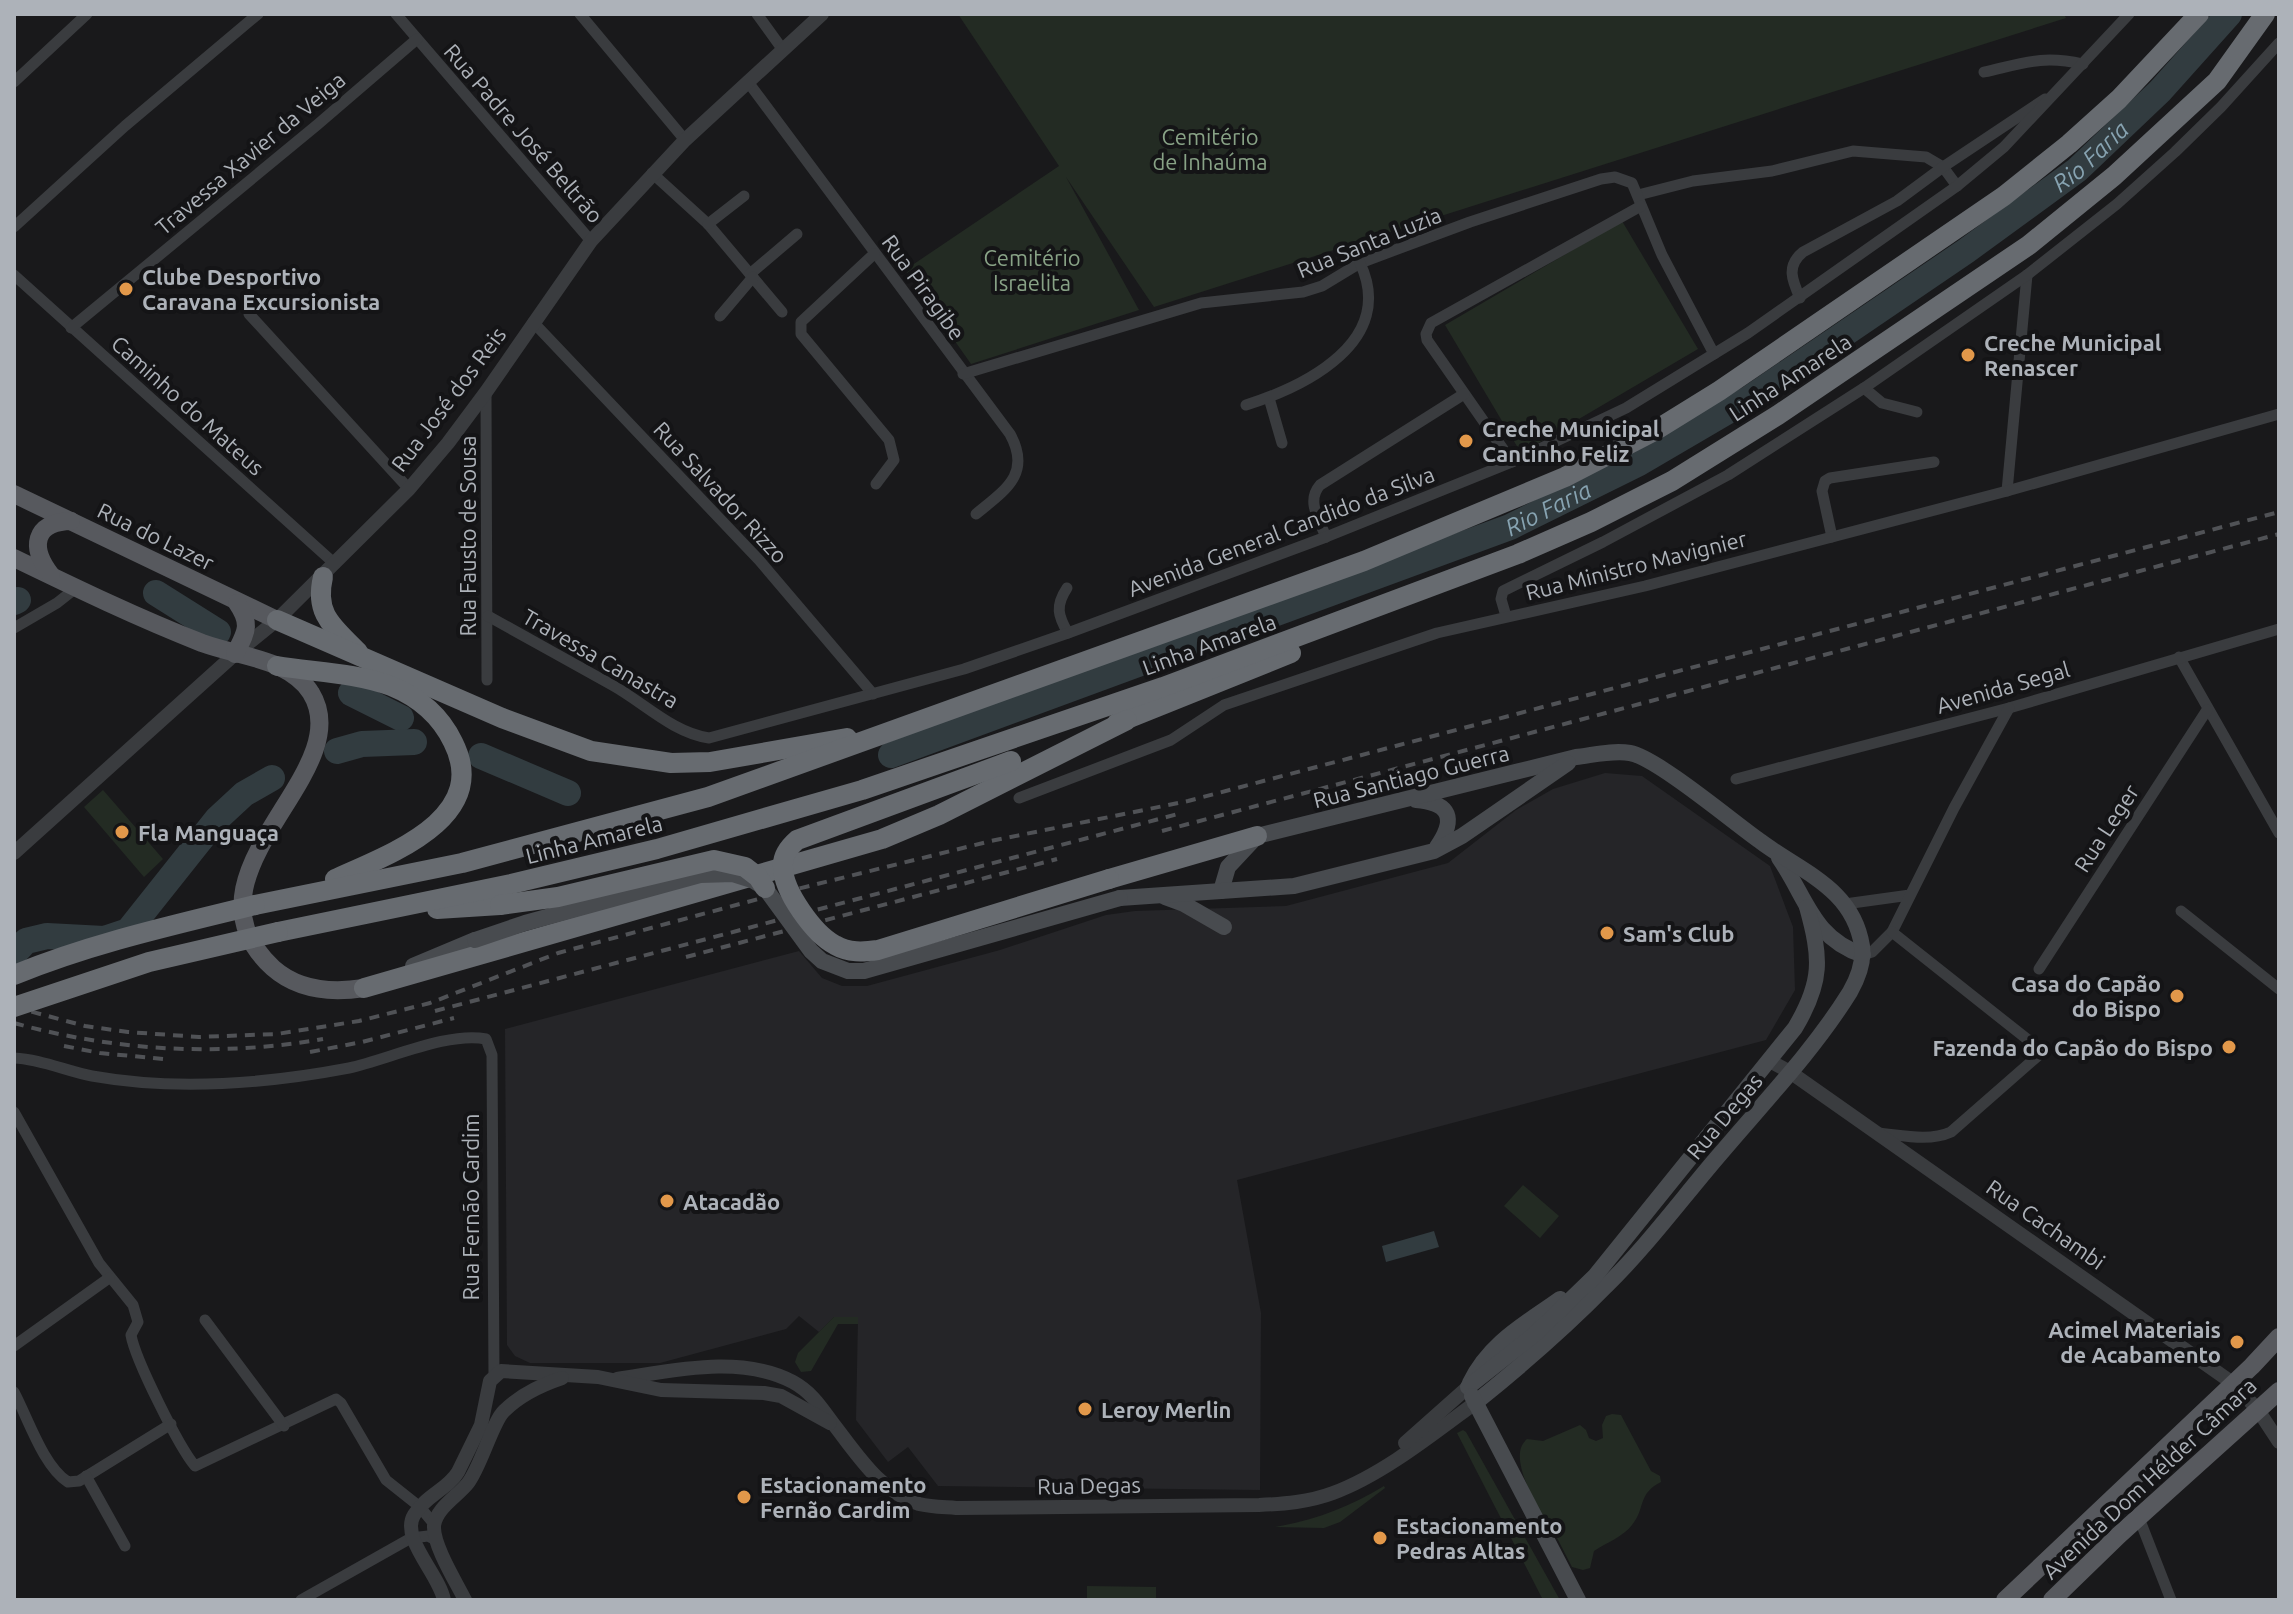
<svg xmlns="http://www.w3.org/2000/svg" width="2293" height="1614" viewBox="0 0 2293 1614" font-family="Ubuntu,sans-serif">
<rect width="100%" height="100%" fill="#19191b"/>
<path fill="#252528" d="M1605 773 1642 776 1770 866 1793 927 1795 990 1766 1040 1237 1180 1261 1313 1260 1490 938 1486 908 1447 888 1462 856 1420 858 1318 834 1317 819 1332 799 1316 786 1329 660 1363H530L515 1356 507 1345 505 1029 799 951 822 978 842 986H867L1000 950 1106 915 1135 911 1286 906 1448 863 1516 810 1553 789Z"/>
<g fill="#232b23">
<path d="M958 14H2064L2066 18 1154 307 1066 177 1139 310 971 364 905 270 1059 166Z"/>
<path d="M1622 221 1698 349 1521 453 1445 325Z"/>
<path d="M103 790 163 859 144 877 84 807Z"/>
<path d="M1523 1185 1559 1216 1540 1238 1504 1206Z"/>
<path d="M834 1317H858V1324H838L811 1371 801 1372 795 1362 798 1353Z"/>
<path d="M1612 1414 1621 1415 1651 1471 1660 1476 1661 1482C1637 1494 1646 1508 1632 1525 1624 1536 1606 1543 1594 1551L1590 1568 1583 1570 1572 1567 1555 1534 1546 1528C1540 1507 1505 1457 1527 1439L1543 1441 1580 1425 1586 1430 1589 1438 1596 1441 1603 1438 1602 1425 1606 1416Z"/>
<path d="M1463 1430 1466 1432 1560 1600H1543L1457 1433Z"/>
<path d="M1384 1486 1385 1488 1340 1522 1324 1528 1275 1527C1316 1520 1349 1507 1384 1486Z"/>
<path d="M1087 1586 1156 1587V1600H1087Z"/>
</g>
<path fill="#323c40" d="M1434 1231 1439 1247 1386 1262 1382 1246Z"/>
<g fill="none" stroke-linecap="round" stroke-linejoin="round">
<g stroke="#323c40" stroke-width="26">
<path d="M156 593 218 632"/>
<path d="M14 602 18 600"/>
<path d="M351 693 401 718"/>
<path d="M337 751 362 744 414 742"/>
<path id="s1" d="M891 755 1510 527 1639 463 1750 398 1966 251 2077 170 2160 91 2229 14"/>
<path d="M481 756 568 793"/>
<path d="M14 954 26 941 47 936 104 939 128 931 217 819 244 794 272 778"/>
</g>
<g stroke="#3a3c3f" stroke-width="11">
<path d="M396 14 591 241"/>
<path d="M580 14 685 140"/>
<path d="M757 14 783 50"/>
<path d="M1984 72C2024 63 2042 55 2083 64"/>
<path d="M14 82 87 14"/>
<path d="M748 82 1010 434C1032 474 1005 490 976 514"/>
<path d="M652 173 708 224 782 312"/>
<path d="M1638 195 1693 181 1772 171 1853 151 1926 157 1943 167 1957 186"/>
<path d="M708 224 744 196"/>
<path d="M14 227 125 126 258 14"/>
<path d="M874 254 801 322V334L889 440 894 460 876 484"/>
<path d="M750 274 797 234"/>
<path d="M14 275 335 564"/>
<path d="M1800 298C1792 280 1786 266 1803 252L1897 201 1943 167 2045 99"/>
<path d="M249 314 409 489"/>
<path d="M720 316 753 277"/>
<path d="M533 322 759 560 873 694"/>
<path d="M71 328 317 125 417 39"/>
<path d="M963 374 1201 303 1303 292 1322 286 1360 263 1470 222 1601 179 1615 177 1632 183 1662 255 1714 354"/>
<path d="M1864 388 1882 403 1917 412"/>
<path d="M486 392 487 680"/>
<path d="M1269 398 1282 443"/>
<path d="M1246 405C1306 386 1397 341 1360 263"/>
<path d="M1512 462 1427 340 1426 334 1431 323 1641 206"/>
<path d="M2007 491 2027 275"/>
<path d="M1326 537C1319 519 1306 501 1320 485L1464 394"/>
<path d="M1832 537 1822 491 1825 481 1830 478 1934 462"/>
<path d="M1067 588C1055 606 1058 616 1068 633"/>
<path d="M488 616C529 639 571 662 612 685 643 702 673 733 709 738L964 669 1068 633 1326 537 1512 462 1626 408 1748 333 1957 186 2004 147 2129 14"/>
<path d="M1506 616 1501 599 1503 591 1603 542 1728 475 1864 388 2027 275 2117 204 2175 152 2221 107 2279 43"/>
<path d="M14 628 57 603 76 588"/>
<path d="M2179 657 2279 833"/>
<path d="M1736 779 2009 708 2279 629"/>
<path d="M1019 798 1171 740 1224 705 1437 633 1645 586 1832 537 2007 491 2279 414"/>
<path d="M1845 904 1910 895"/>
<path d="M2181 911 2279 989"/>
<path d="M1863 955 1872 952 1892 932 1954 808 2009 708"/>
<path d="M2039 969 2207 710"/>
<path d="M14 1058C41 1059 66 1071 92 1076 176 1091 265 1084 349 1068 387 1060 449 1031 486 1039L492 1055 494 1376"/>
<path d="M14 1112 99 1263 133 1305 138 1322 131 1335C135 1359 179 1447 195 1466L336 1399 341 1403 386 1480 420 1507 434 1524"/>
<path d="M1878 1133C1901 1135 1929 1142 1951 1132L2040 1054 2037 1047 1892 932"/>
<path d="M205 1320 284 1426"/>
<path d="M14 1346 109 1278"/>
<path d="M14 1392C28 1418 43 1466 68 1482L79 1481 171 1424"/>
<path d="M86 1476 125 1546"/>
<path d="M2139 1518 2171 1600"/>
<path d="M301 1600 411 1538 428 1536 436 1540"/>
</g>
<g stroke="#3a3c3f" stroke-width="14">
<path d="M14 853 235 654 277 620 409 489 448 443 486 392 591 241 685 140 822 14"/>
<path d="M1770 1061 1790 1072 2234 1384 2258 1410 2279 1442"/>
<path d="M617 1379C672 1371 740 1354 793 1382 813 1393 822 1409 835 1426 858 1456 881 1492 919 1504 931 1507 944 1507 956 1508L1259 1505C1284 1504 1309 1502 1333 1493 1382 1475 1433 1434 1475 1403"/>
<path d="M1405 1443 1468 1387"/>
<path d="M444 1600C439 1574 400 1538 414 1515 425 1496 448 1489 458 1472L481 1425 490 1381 501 1371 598 1377 661 1390 764 1393 781 1396 830 1423"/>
<path d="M465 1600C456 1582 433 1545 434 1526 436 1508 458 1496 468 1483 481 1466 493 1421 504 1411 520 1395 541 1385 562 1378"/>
</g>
<g stroke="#484b4f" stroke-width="16">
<path d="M1416 800C1451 803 1456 819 1437 847"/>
<path d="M1779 858C1807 898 1812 938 1863 955"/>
<path d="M1221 891 1228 867 1257 836 1576 757C1593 755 1613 750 1630 753 1657 758 1733 822 1760 841 1801 872 1853 888 1862 946 1864 962 1858 978 1850 992 1814 1050 1765 1101 1721 1153 1683 1197 1648 1245 1606 1286 1565 1328 1521 1366 1475 1403"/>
<path d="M1165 897 1184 904 1224 927"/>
<path d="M1120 898 1294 886 1434 851 1462 836 1568 763"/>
<path d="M413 966 475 940"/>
<path d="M1470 1383C1489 1343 1525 1324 1560 1299"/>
<path d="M1468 1387 1535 1334 1595 1276 1795 1028C1823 981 1821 958 1807 907"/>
<path d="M1472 1396 1578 1600"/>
</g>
<g stroke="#57595e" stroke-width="18">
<path d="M14 494 277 620"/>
<path d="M14 558C76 588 138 618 202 643 227 652 255 656 278 666 290 672 304 681 311 693 361 774 171 874 273 968 299 991 332 993 364 988"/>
<path d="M51 575C30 548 33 522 71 521"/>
<path d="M235 654C246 632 252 625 237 603"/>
<path d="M2005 1600 2252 1366 2279 1337"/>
<path d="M2052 1600 2119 1535 2279 1391"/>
</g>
<g stroke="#676b70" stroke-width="20">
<path d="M323 577C314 615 334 627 358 652"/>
<path d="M277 620 502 718 591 751 671 763 710 762 847 738"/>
<path d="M277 666C314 672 357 673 391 686 418 697 440 715 453 742 492 819 387 855 335 879"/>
<path d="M1117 723 1291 653"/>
<path d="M1109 879 1257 836"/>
<path d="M255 905 462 863 708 797 1364 561 1565 477 1656 430 1719 391 2004 196 2069 144 2119 99 2199 14"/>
<path d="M437 909 500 905"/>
<path d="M278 932 511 884 657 849 862 790 1163 687 1518 554 1591 522 1672 481 1778 415 2029 245 2114 176 2217 81 2265 14"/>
<path d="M364 988 882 839 939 815 1127 720"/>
</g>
<g stroke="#505256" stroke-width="4" stroke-dasharray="10 8" stroke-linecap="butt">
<path d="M1162 831 2279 534"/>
<path d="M686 957 1057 859"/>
<path d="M14 1007 85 1026 128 1032 199 1037 277 1034 359 1021 430 1003 558 953 777 894 991 841 1188 801 2279 512"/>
<path d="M435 1011 1178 814"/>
<path d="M14 1023C114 1051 221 1057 323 1039"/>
<path d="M64 1046 100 1053 163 1059"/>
<path d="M310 1052 362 1042 454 1018"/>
</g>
<path stroke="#484b4f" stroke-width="16" d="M475 940 525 923 700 875 733 874 752 880 765 888 811 951 822 961 848 971H864L1120 898"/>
<g stroke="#676b70" stroke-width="20">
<path d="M1011 761 797 840C789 847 782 856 783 867 783 891 814 934 835 945 849 953 863 952 878 950L1109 879"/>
<path d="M500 905 558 897 714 860 745 867 758 877 765 888"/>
<path d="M14 975C92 943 174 925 255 905"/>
<path d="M14 1007 149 962 278 932"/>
</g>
</g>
<g fill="#e2984a" stroke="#141416" stroke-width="3">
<circle cx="126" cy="289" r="8"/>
<circle cx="1968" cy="355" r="8"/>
<circle cx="1466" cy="441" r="8"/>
<circle cx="122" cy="832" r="8"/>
<circle cx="1607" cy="933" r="8"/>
<circle cx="2177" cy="996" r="8"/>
<circle cx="2229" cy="1047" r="8"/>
<circle cx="667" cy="1201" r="8"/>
<circle cx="2237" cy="1342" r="8"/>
<circle cx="1085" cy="1409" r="8"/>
<circle cx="744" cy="1497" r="8"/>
<circle cx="1380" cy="1538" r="8"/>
</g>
<g text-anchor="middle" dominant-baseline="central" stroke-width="8" stroke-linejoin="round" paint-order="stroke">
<g font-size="22" fill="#adb2b9" stroke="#141416">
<text transform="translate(524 133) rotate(49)">Rua Padre José Beltrão</text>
<text transform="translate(250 153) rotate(-40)">Travessa Xavier da Veiga</text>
<text transform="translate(1369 242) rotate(-22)">Rua Santa Luzia</text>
<text transform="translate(924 287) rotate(54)">Rua Piragibe</text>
<text transform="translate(1790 377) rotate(-33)">Linha Amarela</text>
<text transform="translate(448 399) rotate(-53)">Rua José dos Reis</text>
<text transform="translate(188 405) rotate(42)">Caminho do Mateus</text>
<text transform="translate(721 492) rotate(47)">Rua Salvador Rizzo</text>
<text transform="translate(1281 531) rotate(-21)">Avenida General Candido da Silva</text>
<text transform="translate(156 536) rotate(26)">Rua do Lazer</text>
<text transform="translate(467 536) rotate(-90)">Rua Fausto de Sousa</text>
<text transform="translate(1636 565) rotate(-14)">Rua Ministro Mavignier</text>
<text transform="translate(1209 644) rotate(-20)">Linha Amarela</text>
<text transform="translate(601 658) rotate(30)">Travessa Canastra</text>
<text transform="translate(2003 687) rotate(-16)">Avenida Segal</text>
<text transform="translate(1411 776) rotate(-14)">Rua Santiago Guerra</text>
<text transform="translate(2106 828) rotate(-57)">Rua Leger</text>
<text transform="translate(594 839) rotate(-14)">Linha Amarela</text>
<text transform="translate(1724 1116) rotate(-50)">Rua Degas</text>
<text transform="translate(470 1207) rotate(-90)">Rua Fernão Cardim</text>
<text transform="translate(2046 1224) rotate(35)">Rua Cachambi</text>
<text transform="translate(2149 1478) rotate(-43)">Avenida Dom Hélder Câmara</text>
<text transform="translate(1089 1485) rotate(-1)">Rua Degas</text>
</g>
<g font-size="22" fill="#88a286" stroke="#141416">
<text x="1210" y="136">Cemitério<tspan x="1210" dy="25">de Inhaúma</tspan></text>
<text x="1032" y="257">Cemitério<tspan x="1032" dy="25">Israelita</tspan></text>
</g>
<g font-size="22" font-weight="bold" fill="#adb2b9" stroke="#141416" text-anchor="start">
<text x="142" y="276">Clube Desportivo<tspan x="142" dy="25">Caravana Excursionista</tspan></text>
<text x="1984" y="342">Creche Municipal<tspan x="1984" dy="25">Renascer</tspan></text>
<text x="1482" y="428">Creche Municipal<tspan x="1482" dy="25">Cantinho Feliz</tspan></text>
<text x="138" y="832">Fla Manguaça</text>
<text x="1623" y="933">Sam's Club</text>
<text x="2161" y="983" text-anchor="end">Casa do Capão<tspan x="2161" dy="25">do Bispo</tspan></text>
<text x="2213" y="1047" text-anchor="end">Fazenda do Capão do Bispo</text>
<text x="683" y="1201">Atacadão</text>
<text x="2221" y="1329" text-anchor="end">Acimel Materiais<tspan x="2221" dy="25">de Acabamento</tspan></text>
<text x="1101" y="1409">Leroy Merlin</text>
<text x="760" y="1484">Estacionamento<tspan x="760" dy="25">Fernão Cardim</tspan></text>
<text x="1396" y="1525">Estacionamento<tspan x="1396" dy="25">Pedras Altas</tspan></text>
</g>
<g font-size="24" font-style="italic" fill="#87a3b1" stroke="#141416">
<text stroke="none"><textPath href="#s1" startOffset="1350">Rio Faria</textPath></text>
<text stroke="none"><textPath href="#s1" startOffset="702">Rio Faria</textPath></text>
</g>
</g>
<rect width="2293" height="1614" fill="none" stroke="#adb2b9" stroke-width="32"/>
</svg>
